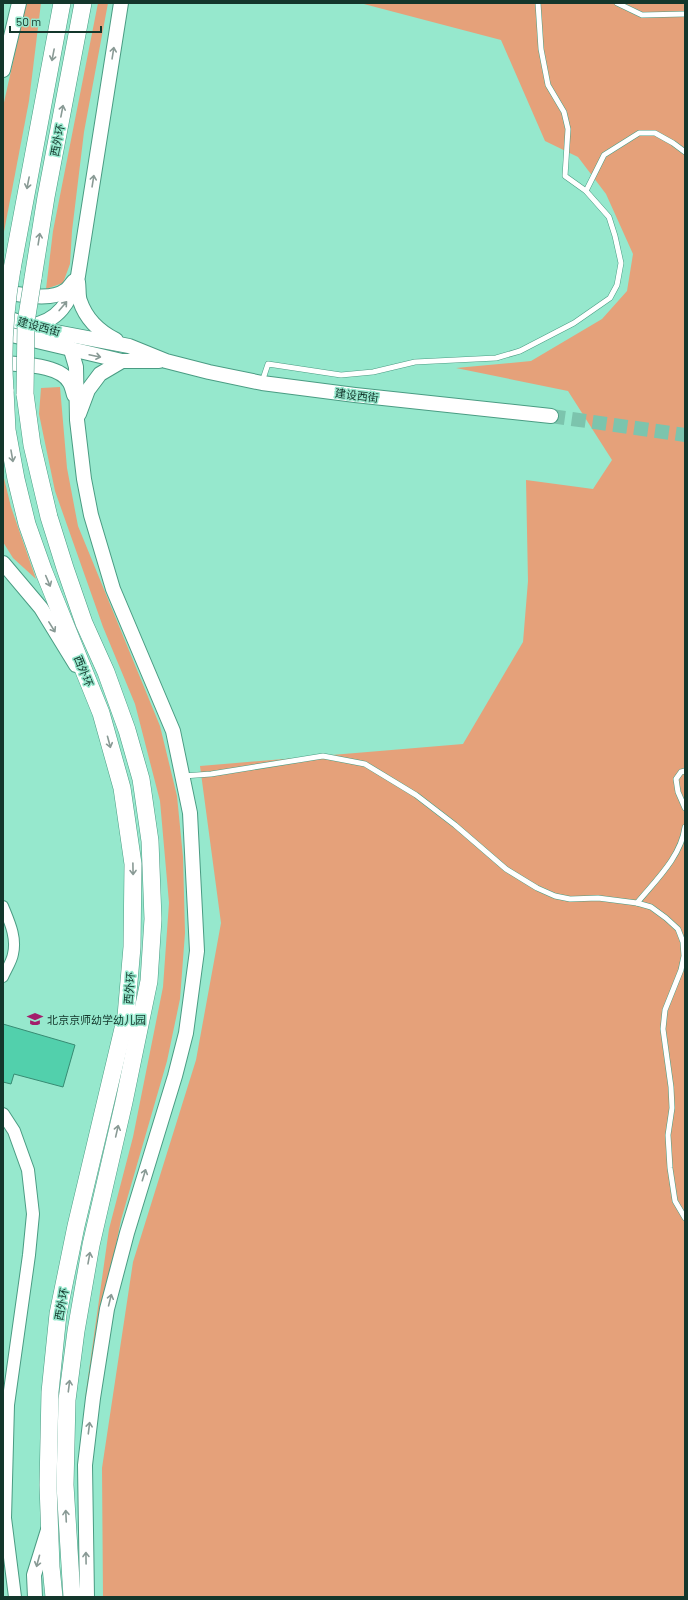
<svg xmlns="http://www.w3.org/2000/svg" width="688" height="1600" viewBox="0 0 688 1600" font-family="Barlow,'Noto Sans SC',sans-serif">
<rect width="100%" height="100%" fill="#96e8cd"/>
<g fill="#e5a17a">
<path d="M26 3H41L29 101 3 237V107Z"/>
<path d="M98 3H108L84 132 72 231 70 264 63 283 46 289 53 231Z"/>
<path d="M360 3H685V1597H103L102 1468 133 1262 196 1060 221 923 200 766 463 744 523 642 528 581 526 480 593 489 612 460 568 391 456 368 531 361 602 319 627 291 633 254 606 194 578 157 545 141 501 40Z"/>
<path d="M60 387 67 468 78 526 160 726 177 796 183 857 185 933 180 999 167 1061 121 1220 85 1399 109 1229 133 1137 163 987 169 903 160 801 135 704 103 627 55 491 39 414 41 388Z"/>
<path d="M3 474 11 507 36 579 13 558 3 542Z"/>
</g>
<path fill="#52d0ac" stroke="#378b73" d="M3 1024 75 1045 63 1087 14 1074 11 1084 3 1082Z"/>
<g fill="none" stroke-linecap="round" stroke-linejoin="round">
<path stroke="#7cc4ad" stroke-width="14" stroke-dasharray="14 7" stroke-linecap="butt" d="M551 416 685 435"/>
<defs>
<g id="service">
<path d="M617 3 642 15 685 14"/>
<path d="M586 191 604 155 639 133H655L673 143 685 152"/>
<path d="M262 382 268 364 341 375 373 372 415 362 496 358 520 351 574 323 610 298 617 285 621 263 615 236 609 217 586 191 565 176 568 129 564 112 548 85 541 49 538 3"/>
<path d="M685 771 681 772 676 779 678 792 685 808"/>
<path d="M183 776 211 774 323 756 365 764 416 795 455 825 506 869 537 888 555 896 570 899 598 898 637 903 651 907 666 918 678 929 683 942 684 956 681 970 665 1010 663 1029 671 1087 672 1108 668 1135 670 1168 675 1201 685 1218"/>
<path d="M637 903C655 881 681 857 685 827"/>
</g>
<path id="minor" d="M3 906C9 921 17 937 13 954 12 961 6 970 3 977"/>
<path id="tertiary" d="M3 1114 14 1131 28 1170 33 1214 29 1255 8 1405 5 1518 15 1597"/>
<g id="secondary">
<path d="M3 70 19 3"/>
<path d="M78 282C79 288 78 296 80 301 86 319 100 332 116 340"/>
<path d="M3 292C20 294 51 302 66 290 69 288 71 284 74 281"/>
<path d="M3 317 50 331 129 346 166 361 209 372 262 383 355 395 551 416"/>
<path d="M29 326C59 322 70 301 78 276L121 3"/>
<path d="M50 331 64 340 71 350 76 367 77 420 84 479 91 515 113 589 173 731 190 813 197 951 186 1033 175 1076 127 1233 107 1309 93 1398 85 1465 87 1597"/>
<path d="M3 333 122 361H159"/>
<path d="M3 363C22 365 60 364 70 383 72 387 73 391 74 395"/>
<path d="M79 414 88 390 100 374 122 361"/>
<path d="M3 563 41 608 76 665"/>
<path d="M35 1597 34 1575 48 1530"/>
</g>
<g id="trunk">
<path d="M12 269 62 3"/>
<path d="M33 278 46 197 83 3"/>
<path d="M5 390 7 430 16 479 27 524 44 572 101 713 122 788 133 864 132 947 126 1016 76 1226 58 1314 50 1392 48 1485 51 1567 54 1597"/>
<path d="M25 394 32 445 49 517 65 568 84 623 106 672 127 730 141 779 150 841 153 919 149 981 124 1102 91 1245 76 1331 67 1400 65 1485 72 1597"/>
</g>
</defs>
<use href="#service" stroke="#4a9c83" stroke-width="6"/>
<use href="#minor" stroke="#4a9c83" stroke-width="12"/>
<use href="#tertiary" stroke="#4a9c83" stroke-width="14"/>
<use href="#secondary" stroke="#4a9c83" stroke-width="16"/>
<use href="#trunk" stroke="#4a9c83" stroke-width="18"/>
<use href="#service" stroke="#fff" stroke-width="5"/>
<use href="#minor" stroke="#fff" stroke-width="10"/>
<use href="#tertiary" stroke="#fff" stroke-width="12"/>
<use href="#secondary" stroke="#fff" stroke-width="14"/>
<use href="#trunk" stroke="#fff" stroke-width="17"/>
<defs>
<g id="trunk-bridge">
<path d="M5 390C2 349 5 309 12 269"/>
<path d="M25 394 26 322 33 278"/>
</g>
</defs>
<use href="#trunk-bridge" stroke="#4a9c83" stroke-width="18" stroke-linecap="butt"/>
<use href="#trunk-bridge" stroke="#fff" stroke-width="17"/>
</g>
<defs><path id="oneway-shaft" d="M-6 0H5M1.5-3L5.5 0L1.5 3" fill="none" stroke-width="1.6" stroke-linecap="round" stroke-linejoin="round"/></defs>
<g stroke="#899a95">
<use href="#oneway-shaft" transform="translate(113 53) rotate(-81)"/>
<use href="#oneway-shaft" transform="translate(53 55) rotate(101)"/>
<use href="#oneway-shaft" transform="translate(62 111) rotate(-79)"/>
<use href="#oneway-shaft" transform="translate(93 181) rotate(-81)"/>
<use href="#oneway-shaft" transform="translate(28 183) rotate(101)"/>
<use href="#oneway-shaft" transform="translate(39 239) rotate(-81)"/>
<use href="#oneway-shaft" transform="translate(63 306) rotate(-50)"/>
<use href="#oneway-shaft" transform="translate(95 356) rotate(12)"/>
<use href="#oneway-shaft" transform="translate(12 456) rotate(80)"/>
<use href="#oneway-shaft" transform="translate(48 581) rotate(67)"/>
<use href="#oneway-shaft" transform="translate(52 627) rotate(58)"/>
<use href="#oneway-shaft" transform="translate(109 742) rotate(75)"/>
<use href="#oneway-shaft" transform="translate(133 869) rotate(89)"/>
<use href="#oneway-shaft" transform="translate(117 1131) rotate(-77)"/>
<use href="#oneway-shaft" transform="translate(144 1175) rotate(-73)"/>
<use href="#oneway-shaft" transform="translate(89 1258) rotate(-80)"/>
<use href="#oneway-shaft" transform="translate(110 1300) rotate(-76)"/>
<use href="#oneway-shaft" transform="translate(69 1386) rotate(-83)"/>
<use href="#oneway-shaft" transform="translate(89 1428) rotate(-83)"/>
<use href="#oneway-shaft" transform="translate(66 1516) rotate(-93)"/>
<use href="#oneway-shaft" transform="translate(86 1558) rotate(-91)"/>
<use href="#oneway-shaft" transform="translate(38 1561) rotate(105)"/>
</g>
<defs>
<symbol id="school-bare" viewBox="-9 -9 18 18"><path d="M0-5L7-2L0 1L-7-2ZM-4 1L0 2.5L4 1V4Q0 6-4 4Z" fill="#a31e6b" stroke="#96e8cd" stroke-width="2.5" paint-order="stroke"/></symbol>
</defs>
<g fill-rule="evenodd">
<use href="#school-bare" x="24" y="1008" width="22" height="22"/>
</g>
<g text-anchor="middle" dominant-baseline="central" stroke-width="3" stroke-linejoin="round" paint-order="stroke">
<g font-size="11" fill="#13362b" stroke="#96e8cd">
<text transform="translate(57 140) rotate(-79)">西外环</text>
<text transform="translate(39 326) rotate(15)">建设西街</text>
<text transform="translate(357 395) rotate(7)">建设西街</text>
<text transform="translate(84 671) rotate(68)">西外环</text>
<text transform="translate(129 988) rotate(-85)">西外环</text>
<text transform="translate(61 1304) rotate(-80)">西外环</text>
</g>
<g font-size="11" fill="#13362b" stroke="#96e8cd" text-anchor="start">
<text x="47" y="1019">北京京师幼学幼儿园</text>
</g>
</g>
<rect width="688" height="1600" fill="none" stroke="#13362b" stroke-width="8"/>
<path d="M10 26v6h91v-6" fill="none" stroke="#13362b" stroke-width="2"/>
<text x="16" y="26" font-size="12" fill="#13362b" stroke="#96e8cd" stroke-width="3" paint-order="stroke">50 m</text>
</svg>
